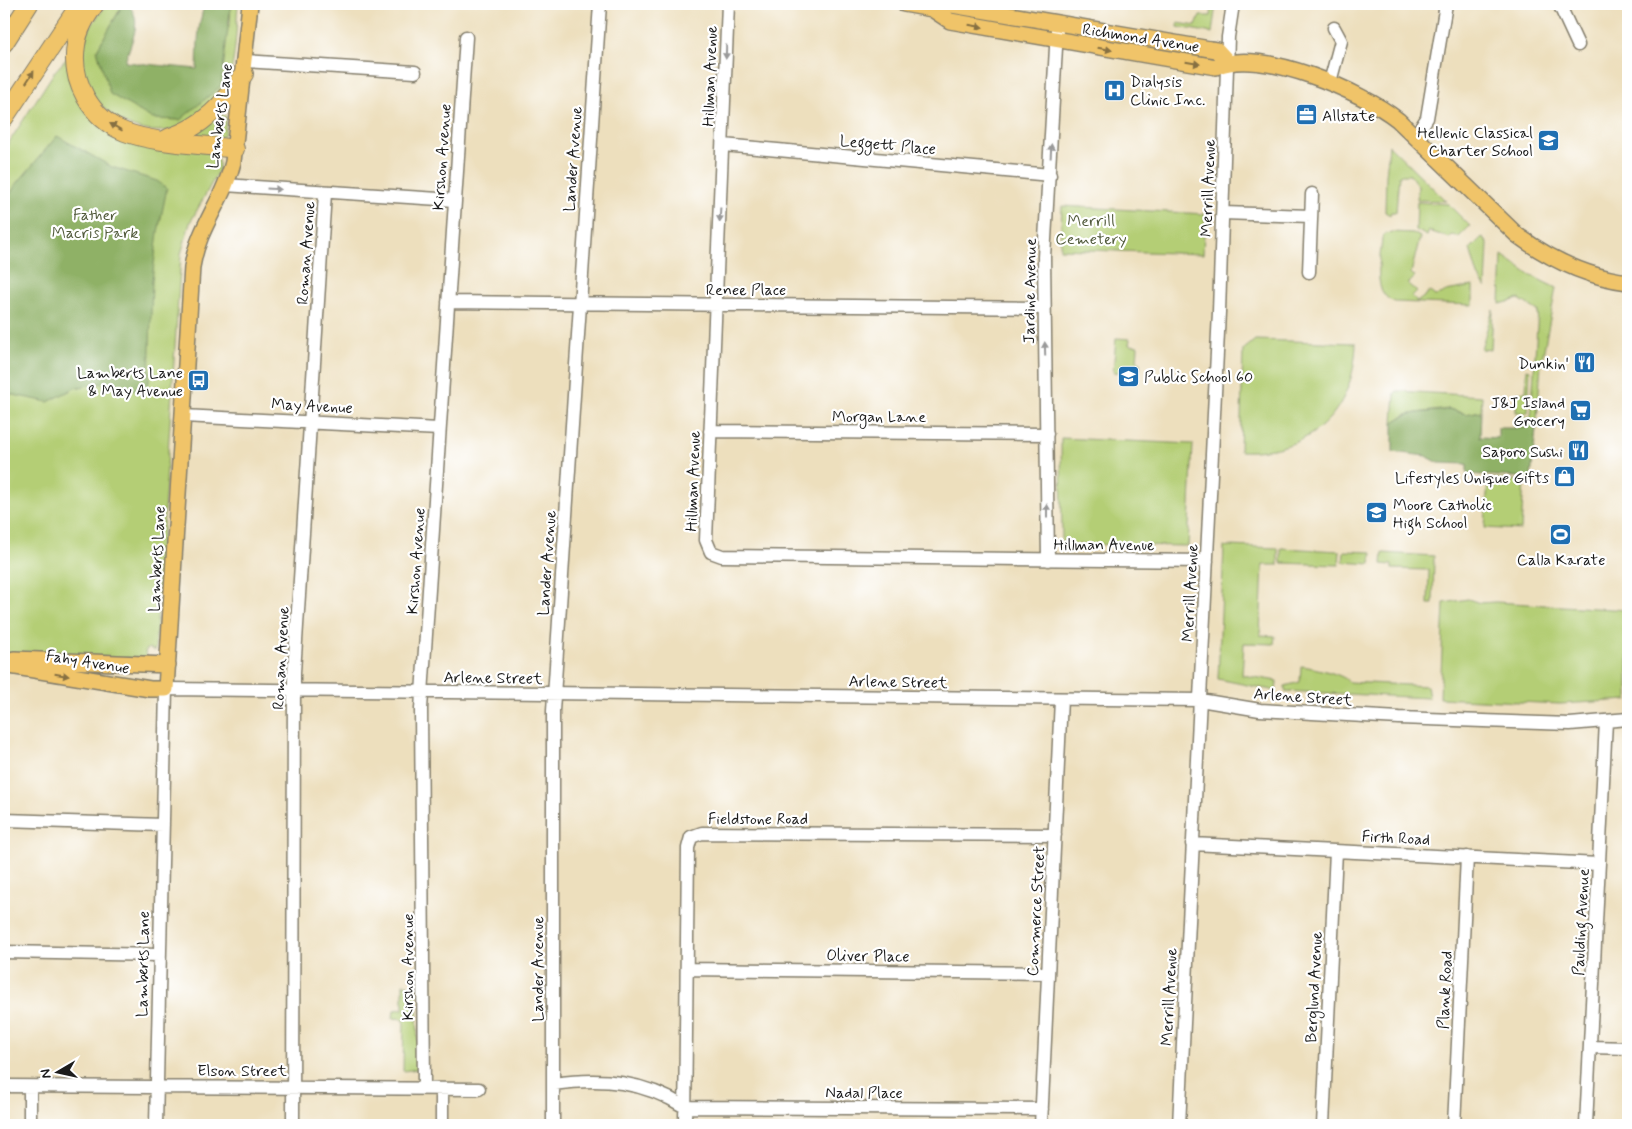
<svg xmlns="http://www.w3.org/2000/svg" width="1632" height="1129" font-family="Mynerve,sans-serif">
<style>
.green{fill:#b4ce74;stroke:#687548}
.forest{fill:#8fb166;stroke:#566641}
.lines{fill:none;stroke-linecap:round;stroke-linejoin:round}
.minor-casing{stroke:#847e6c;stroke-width:15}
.major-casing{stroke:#847e6c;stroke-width:18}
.highway-casing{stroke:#847e6c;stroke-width:20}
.minor{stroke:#fff;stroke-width:12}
.major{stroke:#f0c469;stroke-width:15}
.highway{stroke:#f0c469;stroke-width:18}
.oneway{fill:#867042}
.oneway2{fill:#999}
.labels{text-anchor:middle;stroke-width:4.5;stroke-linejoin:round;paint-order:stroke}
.street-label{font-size:16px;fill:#1c1c1c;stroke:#fff}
.poi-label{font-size:16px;fill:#1c1c1c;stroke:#fff;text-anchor:end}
.park-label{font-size:16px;fill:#515a3b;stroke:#fff}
</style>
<rect width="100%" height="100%" fill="#fff"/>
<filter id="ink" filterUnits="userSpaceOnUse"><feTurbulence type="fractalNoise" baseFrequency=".02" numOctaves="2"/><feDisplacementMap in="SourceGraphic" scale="10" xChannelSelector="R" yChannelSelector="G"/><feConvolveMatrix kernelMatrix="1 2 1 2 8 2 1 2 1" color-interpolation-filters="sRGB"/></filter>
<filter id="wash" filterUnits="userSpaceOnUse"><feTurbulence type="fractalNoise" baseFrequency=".0096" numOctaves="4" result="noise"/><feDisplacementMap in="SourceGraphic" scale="20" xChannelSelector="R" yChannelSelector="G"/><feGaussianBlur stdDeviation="1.12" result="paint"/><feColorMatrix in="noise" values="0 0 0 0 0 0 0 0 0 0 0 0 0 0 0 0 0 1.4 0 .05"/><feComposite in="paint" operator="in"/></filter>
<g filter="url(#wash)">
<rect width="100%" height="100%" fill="#eddfbd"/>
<path class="green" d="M107,4H123L97,50L180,120L230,24L231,4H238C236,29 236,58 228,83C223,96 213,103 202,110C195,116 186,124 178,128C171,131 162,131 155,131C114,130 78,91 81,50C82,33 98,17 107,4Z
M1212,4H1216L1212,33L1178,27V23L1196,26L1200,16H1211Z
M68,57L99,122L215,154L219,164V170L190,223L181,254L155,651L149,648L145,651L147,659L4,654V150L55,71Z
M222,114L226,117L225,133L222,137H190Z
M1389,145L1446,201L1417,200L1418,186L1410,175H1399L1396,212H1391L1390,215L1385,212L1386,176Z
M1417,202L1448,204L1470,226L1459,237L1452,235L1450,238L1429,231L1427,236L1416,230Z
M1062,206L1205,214L1203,254L1060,249Z
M1391,232L1413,233L1420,237L1411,273L1415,277L1408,284L1417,292L1412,297L1417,302L1430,292L1435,296L1443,294L1446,291L1473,286V305L1395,302C1370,294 1381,258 1382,238L1384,235Z
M1482,237L1488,243L1486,288L1478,276L1470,249Z
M1502,255L1530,275L1556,288L1541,365L1537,420C1529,426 1525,429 1515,429L1516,416L1531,417L1538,311L1519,299L1500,304Z
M1493,309L1491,350L1481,349Z
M1116,338L1130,339L1129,345L1138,346L1137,361L1140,362V370H1136V373L1113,372Z
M1255,340L1356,343C1354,413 1310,454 1240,451L1243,350Z
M1527,369L1530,370L1528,413L1516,412L1517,392H1526Z
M1397,391L1482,396L1481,411L1466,414L1449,409L1423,412L1405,415L1393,423L1395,393Z
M1061,438L1193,444L1188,546L1062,544Z
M1488,478L1524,481L1521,530L1485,528Z
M1229,546L1278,548V565H1263L1260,635L1275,636L1274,644L1244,643L1242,675L1277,681L1276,691L1218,679L1224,547Z
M1281,548L1340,551L1339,565L1281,563Z
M1344,551L1372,552L1371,564L1343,562Z
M1383,553L1434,556L1433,604H1428L1429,570L1392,569V565L1382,564Z
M1468,599L1480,603L1495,602L1628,610V700L1560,704L1440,698L1444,603Z
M1301,666C1311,667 1344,674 1349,682L1427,686L1429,698L1285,691V686L1300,682Z
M403,984L414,985L417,989L418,1069L403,1071L404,1019L393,1018L394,1010L403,1009Z"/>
<path class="forest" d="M123,4H127C145,20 130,43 125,62L197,69C198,46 197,26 205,4H231L221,86L180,120L153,119L110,94L97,50Z
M57,136L112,167L157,181L167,188L158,232L152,280L149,382L147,387L135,390L98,383L75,388L48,402L4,393V204L15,186Z
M1449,409L1466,414L1481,411L1480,437L1498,438V428H1526L1537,420L1531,478L1467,474V464L1439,463L1426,456L1393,452V423C1409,409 1430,414 1449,409Z"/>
</g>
<g filter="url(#ink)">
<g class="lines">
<defs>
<path id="minor" d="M728,4L706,540L711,552L722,556L1207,561
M1559,4L1578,45
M245,61L415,72
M1330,82L1341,41L1334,28
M1416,135L1427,118L1446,4
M723,145L1050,175
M225,185L454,200
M1223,213L1311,216
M1309,272L1312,194
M448,302L1044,308
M183,416L439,429
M710,431L1047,434
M1048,560L1044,257L1057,30
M4,820L163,825
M1192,844L1599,864
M4,952L159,955
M687,969L1048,973
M1590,1047L1628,1048
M553,1084C603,1077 643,1081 685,1107L1042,1109
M4,1086L479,1089
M424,1088L421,709L466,37
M442,1089V1125
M30,1125V1087
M156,1125L166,689L1200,700L1260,710L1399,718L1570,724L1628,719
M293,1125L294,672L325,193
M553,1125V711L600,4
M685,1125L688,848L691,837L702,833L1055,835
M1041,1125L1061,699
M1179,1125L1219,312L1228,37L1233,4
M1323,1125L1336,851
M1454,1125L1467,857
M1586,1125L1606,721"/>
<path id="major" d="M904,4L932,9L952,5L1210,49L1217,50L1228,62
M932,9L950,21L1216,67C1259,46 1363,92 1398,120L1517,235C1551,260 1587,277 1628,282
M14,659L168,665
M4,665L150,689H166L192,267C198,227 224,200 233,162L250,4"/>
<path id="highway" d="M95,4C86,17 78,29 76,45C70,81 91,119 125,132C157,144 201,144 235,149
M4,43L29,4
M4,118L80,4
M168,138C203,127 223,105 244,74"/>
</defs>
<use href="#minor" class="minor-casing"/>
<use href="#major" class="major-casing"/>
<use href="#highway" class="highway-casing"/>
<use href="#minor" class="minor"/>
<use href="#major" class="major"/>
<use href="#highway" class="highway"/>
</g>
<defs><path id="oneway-solid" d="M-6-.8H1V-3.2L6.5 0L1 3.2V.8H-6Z" transform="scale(1.25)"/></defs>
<g class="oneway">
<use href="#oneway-solid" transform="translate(976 26) rotate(10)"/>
<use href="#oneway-solid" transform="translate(1105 49) rotate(10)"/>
<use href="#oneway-solid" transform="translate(1193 63) rotate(9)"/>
<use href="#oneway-solid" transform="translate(30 77) rotate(-57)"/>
<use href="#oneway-solid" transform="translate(116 127) rotate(-150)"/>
<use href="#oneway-solid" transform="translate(62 675) rotate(9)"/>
</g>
<g class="oneway2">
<use href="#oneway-solid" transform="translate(726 52) rotate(92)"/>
<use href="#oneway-solid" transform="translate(1051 151) rotate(-87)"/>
<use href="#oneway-solid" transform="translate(274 189) rotate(4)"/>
<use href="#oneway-solid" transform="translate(720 215) rotate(93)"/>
<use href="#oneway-solid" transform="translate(1045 349) rotate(-92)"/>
<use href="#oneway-solid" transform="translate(1047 511) rotate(-90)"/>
</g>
</g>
<defs>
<symbol id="hospital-square" viewBox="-11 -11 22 22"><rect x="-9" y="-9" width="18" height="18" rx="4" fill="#1f6fb2" stroke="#fff"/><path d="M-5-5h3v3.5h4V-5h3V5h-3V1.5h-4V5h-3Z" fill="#fff"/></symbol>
<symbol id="office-square" viewBox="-11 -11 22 22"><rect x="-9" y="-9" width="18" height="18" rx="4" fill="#1f6fb2" stroke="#fff"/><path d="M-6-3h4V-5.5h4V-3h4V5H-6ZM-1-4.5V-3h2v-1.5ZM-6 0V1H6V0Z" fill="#fff"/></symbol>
<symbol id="school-square" viewBox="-11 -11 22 22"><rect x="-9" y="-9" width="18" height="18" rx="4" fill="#1f6fb2" stroke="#fff"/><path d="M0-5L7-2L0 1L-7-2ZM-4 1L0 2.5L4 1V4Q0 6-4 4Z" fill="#fff"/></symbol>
<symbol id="restaurant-square" viewBox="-11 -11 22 22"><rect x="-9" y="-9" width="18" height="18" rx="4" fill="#1f6fb2" stroke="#fff"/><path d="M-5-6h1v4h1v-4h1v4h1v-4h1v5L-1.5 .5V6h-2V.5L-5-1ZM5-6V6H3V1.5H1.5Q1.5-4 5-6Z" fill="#fff"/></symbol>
<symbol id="bus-square" viewBox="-11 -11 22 22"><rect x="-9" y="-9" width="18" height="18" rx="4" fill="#1f6fb2" stroke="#fff"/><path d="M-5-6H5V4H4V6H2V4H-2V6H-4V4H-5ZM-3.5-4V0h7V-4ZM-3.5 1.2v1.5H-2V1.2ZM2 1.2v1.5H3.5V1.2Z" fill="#fff"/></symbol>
<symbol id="supermarket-square" viewBox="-11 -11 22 22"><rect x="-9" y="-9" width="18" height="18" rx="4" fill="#1f6fb2" stroke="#fff"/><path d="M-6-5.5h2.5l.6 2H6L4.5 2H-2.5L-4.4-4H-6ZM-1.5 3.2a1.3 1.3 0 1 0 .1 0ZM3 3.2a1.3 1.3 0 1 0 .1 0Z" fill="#fff"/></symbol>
<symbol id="shop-square" viewBox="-11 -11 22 22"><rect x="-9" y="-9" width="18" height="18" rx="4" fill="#1f6fb2" stroke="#fff"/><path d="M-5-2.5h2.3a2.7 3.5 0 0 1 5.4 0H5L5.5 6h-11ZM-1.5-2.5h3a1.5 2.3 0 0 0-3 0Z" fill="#fff"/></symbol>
<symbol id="stadium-square" viewBox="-11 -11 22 22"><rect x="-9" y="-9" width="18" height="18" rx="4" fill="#1f6fb2" stroke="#fff"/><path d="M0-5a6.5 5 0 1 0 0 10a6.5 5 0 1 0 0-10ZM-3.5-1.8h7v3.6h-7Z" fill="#fff"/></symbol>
</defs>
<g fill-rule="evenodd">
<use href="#hospital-square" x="1102" y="78" width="25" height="25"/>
<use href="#office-square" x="1294" y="102" width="25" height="25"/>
<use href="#school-square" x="1536" y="128" width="25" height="25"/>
<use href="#restaurant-square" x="1572" y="350" width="25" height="25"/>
<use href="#school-square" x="1116" y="364" width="25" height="25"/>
<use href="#bus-square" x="186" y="368" width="25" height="25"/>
<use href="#supermarket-square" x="1568" y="398" width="25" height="25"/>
<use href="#restaurant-square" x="1566" y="438" width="25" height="25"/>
<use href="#shop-square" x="1552" y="464" width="25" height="25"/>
<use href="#school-square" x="1364" y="500" width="25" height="25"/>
<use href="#stadium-square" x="1548" y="522" width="25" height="25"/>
</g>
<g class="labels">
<g class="street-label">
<text transform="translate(1141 37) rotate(9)" y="6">Richmond Avenue</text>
<text transform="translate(709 76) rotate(-88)" y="6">Hillman Avenue</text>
<text transform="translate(219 116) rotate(-82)" y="6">Lamberts Lane</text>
<text transform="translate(888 144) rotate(5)" y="6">Leggett Place</text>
<text transform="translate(441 157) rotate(-86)" y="6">Kirshon Avenue</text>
<text transform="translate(572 159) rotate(-86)" y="6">Lander Avenue</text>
<text transform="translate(1207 188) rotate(-88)" y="6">Merrill Avenue</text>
<text transform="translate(305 253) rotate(-86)" y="6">Roman Avenue</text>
<text x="746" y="295">Renee Place</text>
<text transform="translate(1029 291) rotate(-89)" y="6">Jardine Avenue</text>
<text transform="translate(312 405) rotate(3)" y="6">May Avenue</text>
<text x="879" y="422">Morgan Lane</text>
<text transform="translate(692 481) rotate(-88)" y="6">Hillman Avenue</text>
<text x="1104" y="550">Hillman Avenue</text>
<text transform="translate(156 559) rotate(-87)" y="6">Lamberts Lane</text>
<text transform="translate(415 561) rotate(-86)" y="6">Kirshon Avenue</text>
<text transform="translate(546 563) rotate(-86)" y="6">Lander Avenue</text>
<text transform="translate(1189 593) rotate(-87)" y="6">Merrill Avenue</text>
<text transform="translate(280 658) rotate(-87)" y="6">Roman Avenue</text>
<text transform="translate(88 661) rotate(9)" y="6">Fahy Avenue</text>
<text transform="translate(493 677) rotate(1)" y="6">Arlene Street</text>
<text transform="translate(898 681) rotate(1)" y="6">Arlene Street</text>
<text transform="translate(1303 696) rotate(4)" y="6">Arlene Street</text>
<text x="758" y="824">Fieldstone Road</text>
<text transform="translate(1396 837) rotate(3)" y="6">Firth Road</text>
<text transform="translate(1035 911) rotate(-87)" y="6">Commerce Street</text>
<text transform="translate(1580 922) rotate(-87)" y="6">Paulding Avenue</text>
<text transform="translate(868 955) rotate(1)" y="6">Oliver Place</text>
<text transform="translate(142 964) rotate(-89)" y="6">Lamberts Lane</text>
<text transform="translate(407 967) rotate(-90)" y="6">Kirshon Avenue</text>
<text transform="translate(537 969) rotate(-90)" y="6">Lander Avenue</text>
<text transform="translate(1313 987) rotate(-87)" y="6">Berglund Avenue</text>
<text transform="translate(1444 990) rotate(-87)" y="6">Plank Road</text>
<text transform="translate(1168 997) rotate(-87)" y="6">Merrill Avenue</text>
<text x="242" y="1076">Elson Street</text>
<text x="864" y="1098">Nadal Place</text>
</g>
<g class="poi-label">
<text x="1130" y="87" text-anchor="start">Dialysis<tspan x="1130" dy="18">Clinic Inc.</tspan></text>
<text x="1322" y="121" text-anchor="start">Allstate</text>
<text x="1533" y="138">Hellenic Classical<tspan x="1533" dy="18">Charter School</tspan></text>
<text x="1569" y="369">Dunkin'</text>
<text x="183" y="378">Lamberts Lane<tspan x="183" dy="18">&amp; May Avenue</tspan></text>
<text x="1144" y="382" text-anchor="start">Public School 60</text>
<text x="1565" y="408">J&amp;J Island<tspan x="1565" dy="18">Grocery</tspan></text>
<text x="1563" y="457">Saporo Sushi</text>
<text x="1549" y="483">Lifestyles Unique Gifts</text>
<text x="1393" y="510" text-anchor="start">Moore Catholic<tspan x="1393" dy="18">High School</tspan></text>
<text x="1561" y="565" text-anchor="middle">Calla Karate</text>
</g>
<g class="park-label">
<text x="95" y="220">Father<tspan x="95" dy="18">Macris Park</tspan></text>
<text x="1091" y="226">Merrill<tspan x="1091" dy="18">Cemetery</tspan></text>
</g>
</g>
<rect width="1632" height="1129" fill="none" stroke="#fff" stroke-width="20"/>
<g transform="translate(58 1072) rotate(261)" stroke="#ffffff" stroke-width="4" paint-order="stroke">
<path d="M0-4L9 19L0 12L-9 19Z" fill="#1c1c1c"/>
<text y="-8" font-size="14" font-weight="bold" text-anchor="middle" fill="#1c1c1c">N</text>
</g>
</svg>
